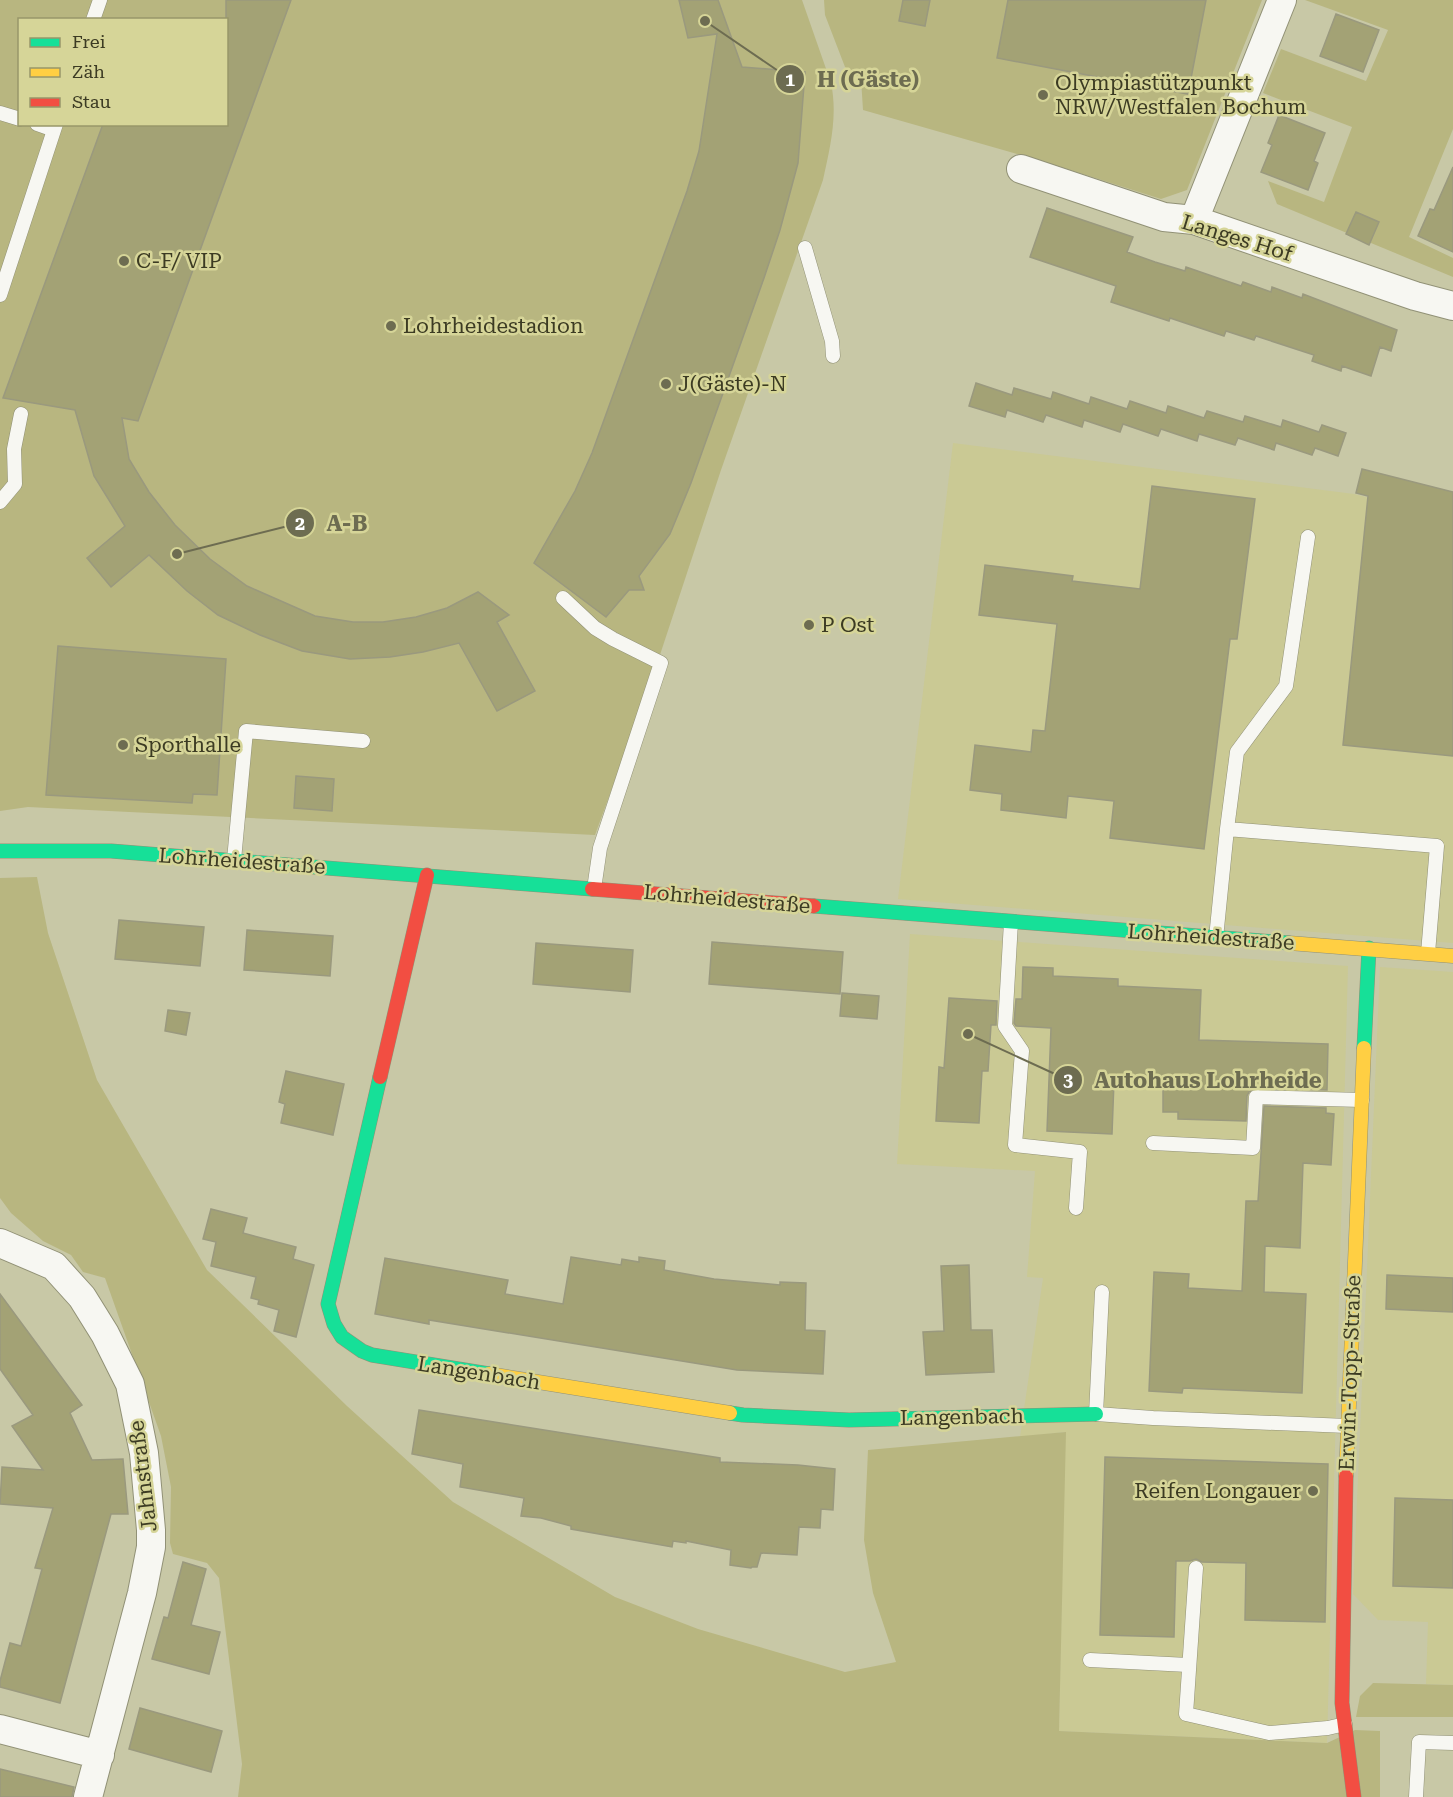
<svg xmlns="http://www.w3.org/2000/svg" width="1453" height="1797" font-family="'Roboto Serif',serif">
<style>
.built{fill:#cac994}
.green{fill:#b8b680;fill-rule:evenodd}
.building{fill:#a3a275;stroke:#9a997e;stroke-width:1.5}
.lines{fill:none;stroke-linecap:round;stroke-linejoin:round}
.lane-casing{stroke:#919176;stroke-width:15}
.street-casing{stroke:#919176;stroke-width:30}
.fast-casing{stroke:#919176;stroke-width:15}
.slow-casing{stroke:#919176;stroke-width:15}
.jam-casing{stroke:#919176;stroke-width:15}
.lane{stroke:#f7f7f2;stroke-width:14}
.street{stroke:#f7f7f2;stroke-width:28}
.fast{stroke:#16e098;stroke-width:14}
.slow{stroke:#ffcf43;stroke-width:14}
.jam{stroke:#f24e42;stroke-width:14}
.poi-dot{fill:#6d6c51;stroke:#d6d598;stroke-width:2}
.labels{text-anchor:middle;stroke-width:5;stroke-linejoin:round;paint-order:stroke}
.poi-label{font-size:21px;fill:#3c3b23;stroke:#d6d598;text-anchor:start}
.street-label{font-size:21px;fill:#3c3b23;stroke:#d6d598}
.leader{fill:none;stroke:#6d6c51;stroke-width:2}
.callout-dot{fill:#6d6c51;stroke:#d6d598;stroke-width:2}
.mark-label{font-size:18px;text-anchor:middle;font-weight:bold;fill:#fff}
.callout-label{font-size:22px;text-anchor:middle;font-weight:bold;fill:#6d6c51;stroke:#d6d598;stroke-width:5;stroke-linejoin:round;paint-order:stroke}
</style>
<rect width="100%" height="100%" fill="#c8c8a6"/>
<path class="built" d="M953,443L1354,494L1453,519V943L898,899Z
M910,934L1348,966L1327,1743L1059,1731L1065,1432L1020,1437L1043,1278L1027,1277L1035,1171L897,1164Z
M1380,967L1453,972V1685L1426,1684L1428,1622L1378,1620L1353,1594Z"/>
<path class="green" d="M0,0H802L831,83C838,116 830,148 823,180L721,470L655,670L595,835L28,807L0,811ZM20,20H226V124H20Z
M824,0H1262L1187,190L1161,199L1042,161L863,110L861,79L845,67L825,15Z
M1305,0H1453V129L1409,237L1453,258V277L1277,204L1268,181L1324,202L1352,127L1263,93L1281,49L1366,81L1388,30Z
M37,877L48,933L97,1080L207,1270L347,1406L453,1502L615,1597L698,1629L845,1672L896,1662L873,1593L864,1540L868,1450L1066,1432L1059,1731L1327,1743L1355,1730L1380,1731V1797H238L242,1764L219,1578L207,1563L173,1554L170,1543L171,1487L161,1436L105,1278L83,1272L71,1255L43,1241L11,1213L0,1198V878Z
M1373,1683L1453,1685V1717H1356L1360,1696Z"/>
<path class="building" d="M226,0H291L138,421L122,418L129,459L149,492L175,525L210,559L247,586L315,616L353,622H383L416,617L447,608L478,592L509,615L497,622L535,691L497,711L459,643L423,652L390,657L350,659L302,651L260,635L218,615L187,591L149,555L111,587L87,558L125,526L94,476L75,410L3,398L103,124H226Z
M679,0H718L742,67L805,72L798,163L780,230L764,278L691,483L670,534L639,576L644,590H629L606,617L534,563L575,491L592,453L687,191L699,151L717,34L688,38Z
M903,0H930L925,26L899,21Z
M1008,0H1206L1188,94L997,58Z
M1336,14L1379,30L1363,72L1320,56Z
M1279,115L1325,133L1314,161L1318,163L1308,190L1261,172L1272,145L1268,143Z
M1453,167V252L1418,236L1430,209L1434,210Z
M1047,208L1133,237L1127,252L1155,262L1185,271L1186,267L1241,286L1243,282L1271,292L1272,287L1302,298L1303,294L1397,330L1391,351L1380,347L1371,376L1342,366L1341,371L1312,361L1314,355L1256,336L1254,340L1226,331L1224,336L1170,318L1169,321L1111,302L1116,286L1030,257Z
M1356,212L1379,222L1369,245L1346,234Z
M976,383L1012,395L1014,388L1051,399L1053,392L1089,404L1091,397L1127,409L1130,401L1166,413L1168,406L1204,418L1207,411L1243,422L1245,416L1281,427L1283,420L1319,432L1322,425L1346,433L1338,456L1315,448L1312,455L1276,443L1274,450L1238,438L1235,445L1199,434L1197,441L1161,429L1158,436L1123,424L1120,432L1084,420L1082,427L1046,415L1043,422L1007,410L1005,417L969,406Z
M1362,469L1453,492V756L1343,745L1368,496L1356,493Z
M1152,486L1255,499L1237,639H1230L1204,849L1110,838L1114,801L1068,796L1066,818L1001,810L1002,794L970,790L975,745L1031,752L1033,730L1045,731L1057,624L979,615L985,565L1073,576L1072,581L1140,589Z
M58,646L226,659L217,795L193,794L192,803L46,795Z
M296,776L334,779L332,811L294,808Z
M119,920L204,927L200,966L115,959Z
M247,930L333,936L330,976L244,970Z
M712,942L843,952L840,994L709,984Z
M536,943L633,950L630,992L533,984Z
M1023,967L1053,968V976L1118,979V986L1201,990L1199,1040L1328,1044L1327,1090L1256,1088L1249,1092L1247,1096L1246,1121L1178,1119V1112H1163V1083L1114,1081L1112,1134L1047,1131L1051,1028L1016,1026L1014,1023L1016,999H1022Z
M842,993L879,996L877,1019L840,1016Z
M949,998L997,1001L996,1025H991L988,1071H982L979,1123L936,1121L939,1067L944,1068Z
M168,1010L190,1013L186,1035L165,1031Z
M286,1071L344,1084L333,1135L281,1123L285,1104L279,1102Z
M1264,1106L1326,1108V1113L1334,1114L1331,1165L1303,1163L1300,1248L1265,1246L1264,1292L1306,1294L1302,1393L1183,1388L1182,1393L1149,1391L1154,1272L1189,1274L1188,1288L1242,1291L1246,1201H1258Z
M211,1209L247,1218L243,1233L296,1247L293,1259L314,1265L296,1337L274,1331L279,1310L258,1304L259,1300L251,1298L256,1277L211,1266L216,1242L203,1239Z
M571,1257L621,1265L622,1259L639,1262V1257L665,1261L664,1270L714,1279L780,1285V1282L806,1283L805,1330L825,1331L823,1374L737,1370L429,1320V1324L375,1314L385,1258L508,1280L505,1294L563,1304Z
M969,1265L971,1330H992L994,1372L926,1375L923,1332L944,1331L941,1266Z
M1387,1275L1453,1278V1312L1386,1309Z
M0,1294L82,1405L70,1413L92,1460L123,1459L128,1514H111L60,1703L0,1687V1681L10,1643L21,1646L42,1569L35,1568L53,1508L0,1504L2,1467L43,1470L12,1426L33,1415L0,1369Z
M419,1410L708,1456L720,1458V1462L798,1465L835,1469L833,1510L821,1509L820,1528L799,1527L797,1555L761,1553L757,1567H752L751,1568L730,1565L731,1550L686,1541V1543L673,1541L672,1547L571,1529V1526L541,1518L521,1516L524,1498L460,1487L463,1464L412,1454Z
M1105,1457L1328,1464L1325,1622L1245,1620L1246,1563L1202,1562L1196,1559L1190,1561H1176L1174,1637L1100,1635Z
M1395,1498L1453,1500V1588L1393,1586Z
M183,1562L206,1569L191,1625L220,1632L209,1674L152,1659L164,1617L168,1618Z
M140,1708L222,1731L211,1772L129,1749Z
M0,1769L74,1787L72,1797H0Z"/>
<g class="lines">
<defs>
<path id="lane" d="M93,20L100,0
M0,113L20,119
M37,124L54,130
M805,248L832,341L833,356
M0,295L56,124
M0,502L15,484L14,449L21,414
M563,598L595,628L613,639L661,663L600,848L594,889
M1227,829L1237,752L1286,686L1308,537
M234,860L246,731L363,741
M1011,922L1005,1026L1022,1051L1015,1145L1080,1152L1076,1208
M1216,938L1227,829L1437,846L1428,953
M1153,1143L1253,1148L1256,1097L1362,1100
M1102,1292L1096,1414L1153,1418L1347,1426
M1196,1568L1186,1714L1269,1733L1328,1728L1345,1724
M1090,1660L1188,1665
M1416,1797L1419,1742L1453,1743"/>
<path id="street" d="M1021,169L1164,217L1194,220L1415,296L1453,306
M1194,220L1282,0
M0,1243L54,1266L82,1297L105,1334L130,1384L144,1453L151,1530V1547L142,1593L88,1797
M0,1729L100,1755"/>
<path id="fast" d="M0,851H111L592,889
M814,906L1289,943
M1364,1048L1369,948
M380,1077L328,1304L334,1324L342,1337L362,1351L372,1355L489,1374
M730,1413L743,1415L849,1420L1096,1414"/>
<path id="slow" d="M1289,943L1453,956
M489,1374L730,1413
M1346,1476L1364,1048"/>
<path id="jam" d="M592,889L814,906
M380,1077L427,875
M1346,1476L1342,1703L1354,1797"/>
</defs>
<use href="#lane" class="lane-casing"/>
<use href="#street" class="street-casing"/>
<use href="#fast" class="fast-casing"/>
<use href="#slow" class="slow-casing"/>
<use href="#jam" class="jam-casing"/>
<use href="#lane" class="lane"/>
<use href="#street" class="street"/>
<use href="#fast" class="fast"/>
<use href="#slow" class="slow"/>
<use href="#jam" class="jam"/>
</g>
<g class="poi-dot">
<circle cx="1043" cy="95" r="6"/>
<circle cx="124" cy="261" r="6"/>
<circle cx="391" cy="326" r="6"/>
<circle cx="666" cy="384" r="6"/>
<circle cx="809" cy="625" r="6"/>
<circle cx="123" cy="745" r="6"/>
<circle cx="1313" cy="1491" r="6"/>
</g>
<g class="labels">
<g class="poi-label">
<text x="1055" y="90">Olympiastützpunkt<tspan x="1055" dy="24">NRW/Westfalen Bochum</tspan></text>
<text x="136" y="268">C-F/ VIP</text>
<text x="403" y="333">Lohrheidestadion</text>
<text x="678" y="391">J(Gäste)-N</text>
<text x="821" y="632">P Ost</text>
<text x="135" y="752">Sporthalle</text>
<text x="1301" y="1498" text-anchor="end">Reifen Longauer</text>
</g>
<g class="street-label">
<text transform="translate(1237 238) rotate(17)" y="7">Langes Hof</text>
<text transform="translate(242 861) rotate(4)" y="7">Lohrheidestraße</text>
<text transform="translate(727 899) rotate(5)" y="7">Lohrheidestraße</text>
<text transform="translate(1211 937) rotate(4)" y="7">Lohrheidestraße</text>
<text transform="translate(479 1373) rotate(9)" y="7">Langenbach</text>
<text transform="translate(1350 1373) rotate(-88)" y="7">Erwin-Topp-Straße</text>
<text transform="translate(962 1417) rotate(-1)" y="7">Langenbach</text>
<text transform="translate(143 1476) rotate(-97)" y="7">Jahnstraße</text>
</g>
</g>
<path class="leader" d="M705 21L790 79M177 554L300 523M968 1034L1068 1080"/>
<g class="callout-dot">
<circle cx="705" cy="21" r="6"/>
<circle cx="177" cy="554" r="6"/>
<circle cx="968" cy="1034" r="6"/>
<circle cx="790" cy="79" r="15"/>
<circle cx="300" cy="523" r="15"/>
<circle cx="1068" cy="1080" r="15"/>
</g>
<g class="mark-label">
<text x="790" y="86">1</text>
<text x="300" y="530">2</text>
<text x="1068" y="1086">3</text>
</g>
<g class="callout-label">
<text x="868" y="87">H (Gäste)</text>
<text x="347" y="531">A-B</text>
<text x="1208" y="1088">Autohaus Lohrheide</text>
</g>
<rect x="18" y="18" width="210" height="108" fill="#d6d598" stroke="#989769" stroke-width="1.5"/>
<rect x="30" y="38" width="30" height="9" fill="#16e098" stroke="#989769" stroke-width="1.5"/>
<text x="72" y="48" font-size="18" fill="#3c3b23">Frei</text>
<rect x="30" y="68" width="30" height="9" fill="#ffcf43" stroke="#989769" stroke-width="1.5"/>
<text x="72" y="78" font-size="18" fill="#3c3b23">Zäh</text>
<rect x="30" y="98" width="30" height="9" fill="#f24e42" stroke="#989769" stroke-width="1.5"/>
<text x="72" y="108" font-size="18" fill="#3c3b23">Stau</text>
</svg>
